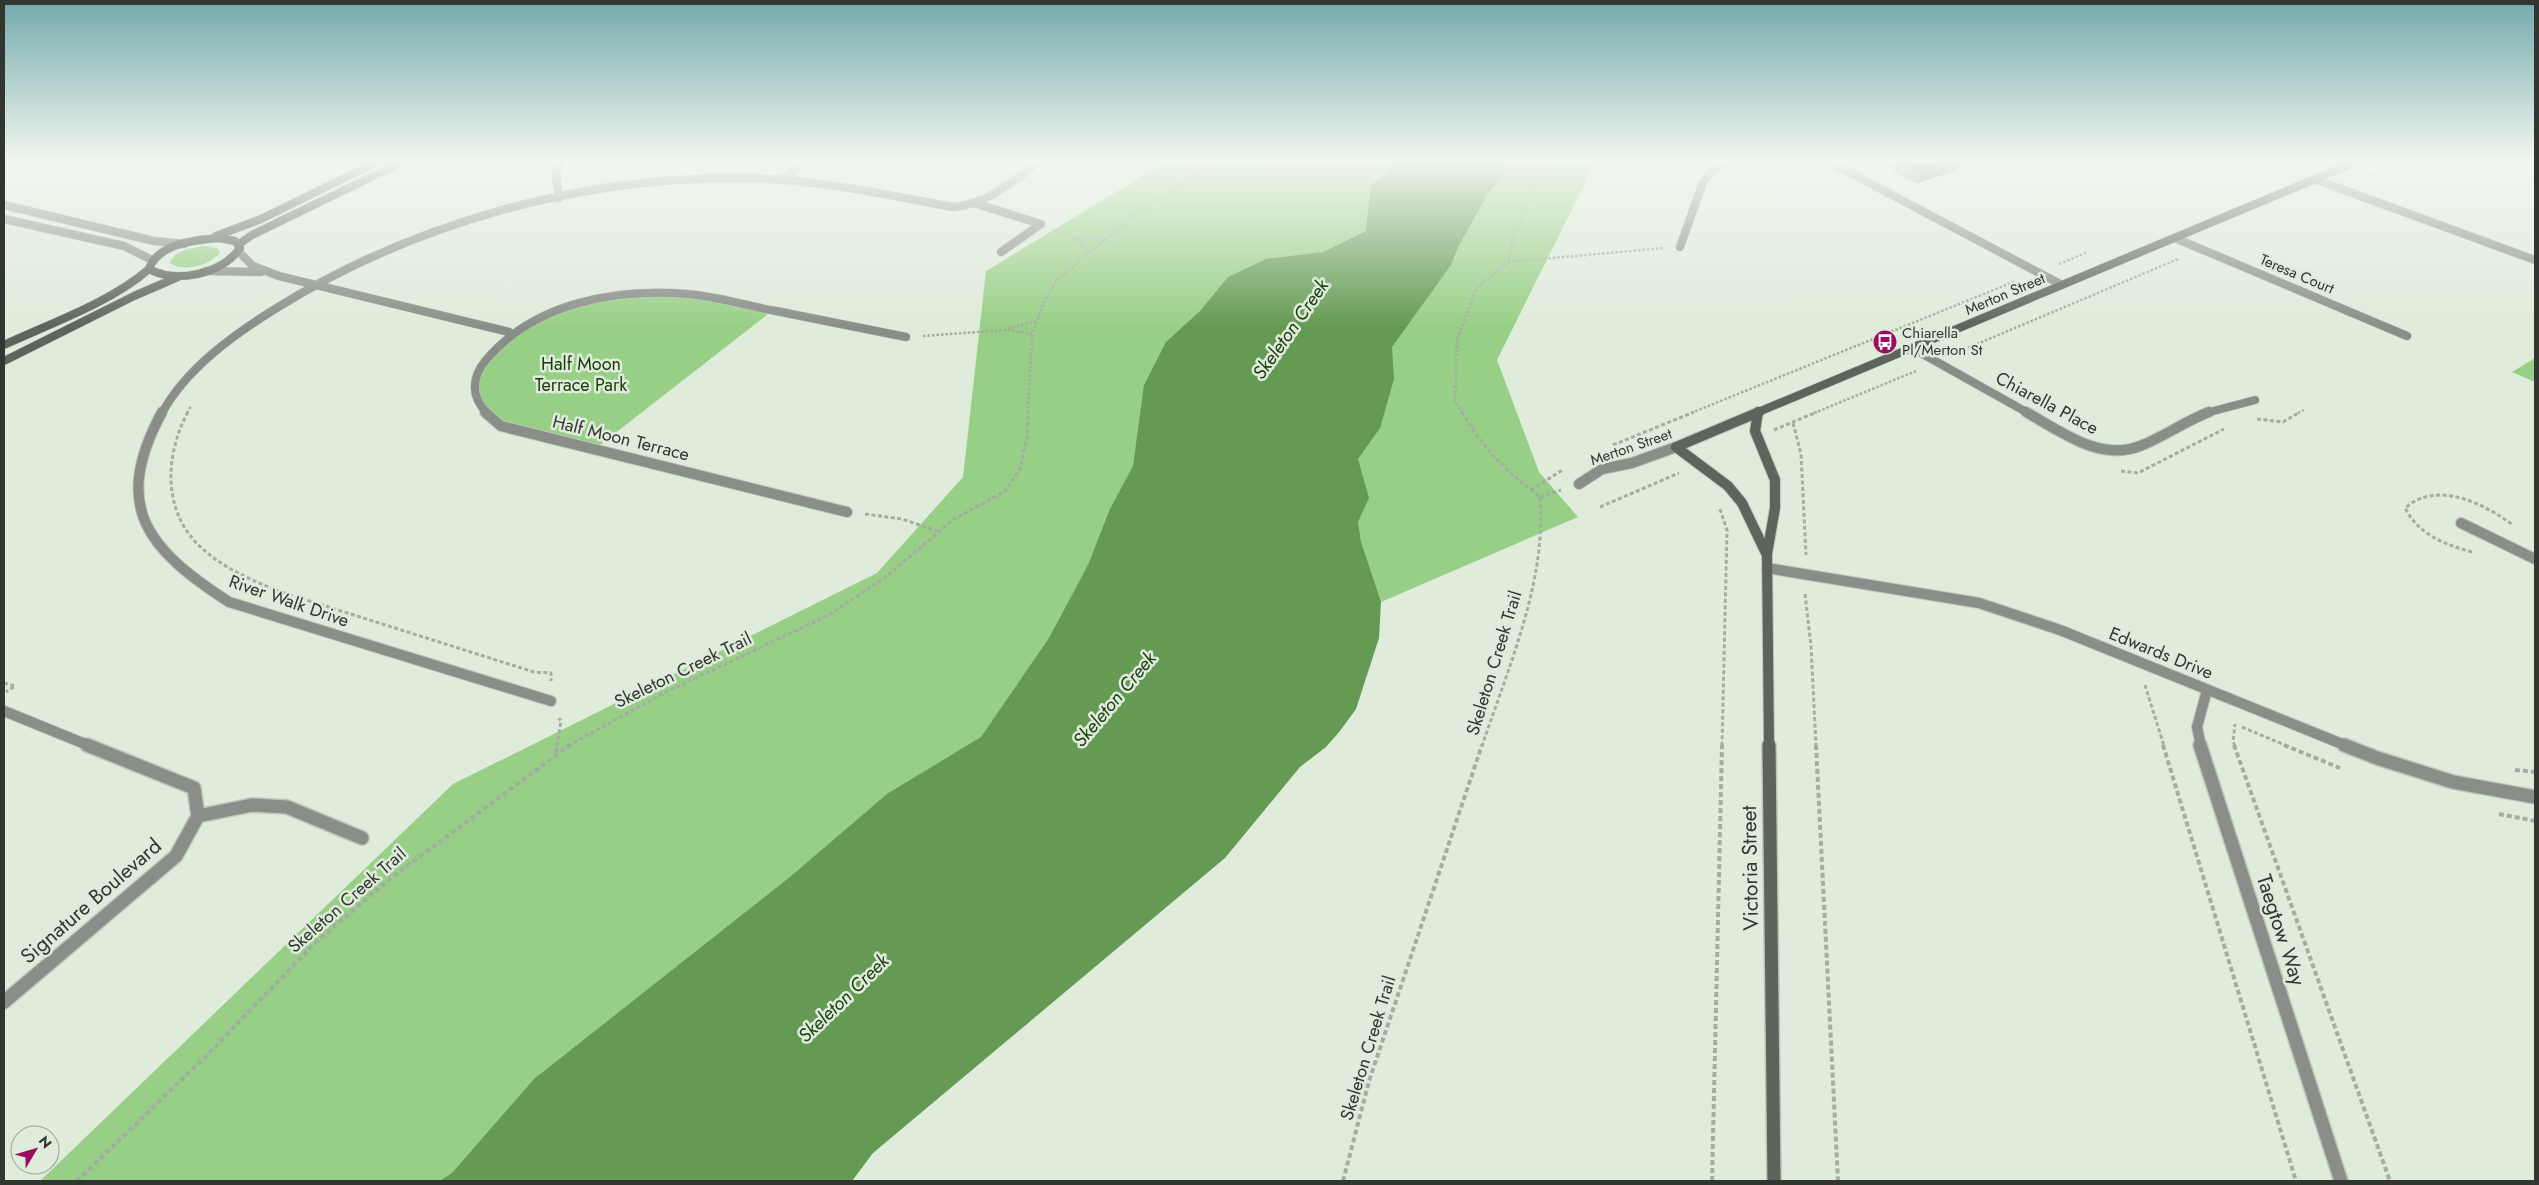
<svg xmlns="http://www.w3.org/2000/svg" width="2539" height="1185" font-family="Jost,sans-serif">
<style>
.green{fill:#98cf87}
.water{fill:#649a53}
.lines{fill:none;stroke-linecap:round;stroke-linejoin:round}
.lane-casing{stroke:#bcc7b9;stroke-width:16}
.street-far2-casing{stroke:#bcc7b9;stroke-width:9}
.street-far1-casing{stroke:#bcc7b9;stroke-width:12}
.street-casing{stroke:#bcc7b9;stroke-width:16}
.secondary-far2-casing{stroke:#bcc7b9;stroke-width:9}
.secondary-far1-casing{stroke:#bcc7b9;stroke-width:12}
.secondary-casing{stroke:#bcc7b9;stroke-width:16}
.path-far2{stroke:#a3ada0;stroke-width:2.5;stroke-dasharray:2.5 2;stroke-linecap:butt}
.path-far1{stroke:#a3ada0;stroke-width:3;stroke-dasharray:4 2.5;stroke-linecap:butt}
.path{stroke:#a3ada0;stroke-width:4;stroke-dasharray:5 3;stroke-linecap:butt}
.lane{stroke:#898e88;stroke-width:13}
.street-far2{stroke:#898e88;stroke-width:8}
.street-far1{stroke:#898e88;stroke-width:10}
.street{stroke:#898e88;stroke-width:13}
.secondary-far2{stroke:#5d645b;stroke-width:8}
.secondary-far1{stroke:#5d645b;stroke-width:10}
.secondary{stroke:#5d645b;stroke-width:13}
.wall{fill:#92908a}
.shaded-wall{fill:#726b6a}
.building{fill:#44343a;stroke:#726b6a}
.labels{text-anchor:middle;stroke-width:5;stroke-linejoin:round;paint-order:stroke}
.far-street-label{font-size:15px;fill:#313630;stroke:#dfebdb}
.far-poi-label{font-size:15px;fill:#313630;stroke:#dfebdb;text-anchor:start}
.park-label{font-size:18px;fill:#153a06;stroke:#dfebdb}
.street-label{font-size:18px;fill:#313630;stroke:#dfebdb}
.water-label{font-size:19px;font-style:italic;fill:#1d4110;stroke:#dfebdb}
.near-street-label{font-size:21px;fill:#313630;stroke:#dfebdb}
</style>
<rect width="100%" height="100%" fill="#dfebdb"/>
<path class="green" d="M1167,161H1596L1497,360L1539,472L1578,517L1381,602L1183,642L679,1181H40L453,784L877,573L963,477L986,271Z
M204,246L217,248L220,253C211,265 182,273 170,263C174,250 193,248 204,246Z
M658,292L772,311L596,448L501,426L476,402L475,375L490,352L509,332L568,306Z
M2535,358V382L2512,372Z"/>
<path class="water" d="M1401,161H1509L1502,178L1489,192L1459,245L1451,265L1392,347L1394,379L1380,428L1358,459L1369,498L1358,522L1361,542L1381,602L1379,638L1356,709L1340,731L1326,747L1300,767L1225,858L873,1153L852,1181H440L452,1173L534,1079L790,877L887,794L981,737L1049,638L1088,565L1110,509L1133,466L1144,385L1166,342L1200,311L1228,277L1266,259L1323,252L1366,231L1371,185Z"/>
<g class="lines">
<defs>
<path id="lane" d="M198,816L252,805L287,807L362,838"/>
<path id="street-far2" d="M1828,161L2062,285
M4,162L7,161
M2314,179L2535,260
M782,180L804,161
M559,198L556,176L560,161
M977,204L1041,224L1001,252
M4,205L154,241L184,244
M4,219L124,246L152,260
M2175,238L2407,336
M1680,247L1703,182L1712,171L1728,161
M239,252L253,266L279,276L509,332
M206,271L261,272
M1912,348L2028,413
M162,413C186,369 233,335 275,309C411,224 578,177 739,178C811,178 882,194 953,207C988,204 1013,181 1040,161
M487,413C471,397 471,378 486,360C534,303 615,288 687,294C716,296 747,306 776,311C819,320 863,328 906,337
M2206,413L2255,400"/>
<path id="street-far1" d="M162,412C111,507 147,549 229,602L551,701
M485,412L501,426L847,512
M2026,412C2060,431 2100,462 2140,446C2164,437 2185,421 2209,412
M1579,484L1602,469L1632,463L1676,447
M2461,523L2535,559
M1767,568L1979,603L2060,630L2347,746
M4,711L90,746
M2201,746L2197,727L2207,690"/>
<path id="street" d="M2200,745L2341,1181
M2344,745L2377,758L2453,782L2535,797
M4,1002L176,856L198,816L194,788L87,745"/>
<path id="secondary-far2" d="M216,236L261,219L379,161
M219,238L235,241L240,248C222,274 176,284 149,269C158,243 196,240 219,238Z
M239,244L252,235L404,161
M4,345C51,323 110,303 149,269
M4,361L134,296L178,277
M1756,413L2358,161"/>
<path id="secondary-far1" d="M1758,412L1755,431L1775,480V508L1767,554L1769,746
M1676,447L1759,412
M1676,447L1728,486L1742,503L1766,553"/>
<path id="secondary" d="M1769,745L1774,1181"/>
</defs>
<use href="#lane" class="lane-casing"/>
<use href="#street-far2" class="street-far2-casing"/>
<use href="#street-far1" class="street-far1-casing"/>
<use href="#street" class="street-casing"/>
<use href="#secondary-far2" class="secondary-far2-casing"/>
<use href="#secondary-far1" class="secondary-far1-casing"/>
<use href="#secondary" class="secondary-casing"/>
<path class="path-far2" d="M1797,161L1812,169
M2370,176L2403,161
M1056,230L1075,238L1106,240
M1076,238L1089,253
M1508,262L1664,248
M2059,264L2088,252
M1008,330L1032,334
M923,336L1005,330L1035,321
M1956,353L2178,259
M187,413L191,406
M1028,413L1032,334L1045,300L1057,280L1132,217L1218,161
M1462,413L1455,401L1457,340L1476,289L1508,262L1514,235L1526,210L1543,161
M1691,413L2016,281
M1814,413L1916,371
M2298,413L2304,410"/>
<path class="path-far1" d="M188,412C164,456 162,515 204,550C225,569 252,580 278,591L534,672L551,673V681
M1462,412C1483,449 1506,471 1540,497C1547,581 1508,668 1482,746
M2257,419L2283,422L2300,412
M1793,423L1801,454L1806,555
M1774,430L1817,412
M1613,445L1694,412
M2121,471L2138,473L2224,429
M1531,490L1564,469
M1540,497L1561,490
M1600,507L1679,473
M1720,509L1727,530L1722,746
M865,514L902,519L937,531
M2472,552C2444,544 2419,535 2405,508C2437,480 2483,503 2513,525
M1805,594L1811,646L1816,746
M4,683L15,686L6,692
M2145,685L2164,746
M2242,727L2287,746
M557,746L561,721L559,718
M568,746L662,694L829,615L886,577L954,519L1005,491L1020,470L1027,437L1028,412
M2235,746L2233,741L2235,724"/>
<path class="path" d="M1816,745L1838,1181
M2163,745L2296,1181
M2234,745L2390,1181
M2284,745L2340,768
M556,753L557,745
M2515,770L2535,772
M2499,814L2535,821
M77,1181L207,1055L314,944L391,878L570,745
M1343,1181L1369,1081L1482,745
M1712,1181L1722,745"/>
<use href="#lane" class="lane"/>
<use href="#street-far2" class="street-far2"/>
<use href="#street-far1" class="street-far1"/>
<use href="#street" class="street"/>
<use href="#secondary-far2" class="secondary-far2"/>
<use href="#secondary-far1" class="secondary-far1"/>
<use href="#secondary" class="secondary"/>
</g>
<path class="wall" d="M1889,161H1961L1958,170L1917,183L1895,173V171L1887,167Z"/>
<path class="shaded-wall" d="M1954,161H1961L1958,170L1917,183L1921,172Z"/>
<path class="building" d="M1900,161H1954L1921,172L1898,162Z"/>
<linearGradient id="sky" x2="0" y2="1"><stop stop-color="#73aaac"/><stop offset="0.49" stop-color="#f1f6ef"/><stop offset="1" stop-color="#f1f6ef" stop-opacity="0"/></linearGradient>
<rect width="2539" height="327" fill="url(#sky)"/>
<defs>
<symbol id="bus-disc" viewBox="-11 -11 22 22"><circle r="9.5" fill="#9a0c5e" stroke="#dfebdb"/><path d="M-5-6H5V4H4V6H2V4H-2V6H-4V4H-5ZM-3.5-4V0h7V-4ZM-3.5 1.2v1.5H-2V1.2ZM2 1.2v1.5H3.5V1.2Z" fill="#fff"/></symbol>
</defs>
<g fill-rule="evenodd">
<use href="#bus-disc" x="1871" y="328" width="28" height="28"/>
</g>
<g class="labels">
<g class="far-street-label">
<text transform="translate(2297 274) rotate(23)" y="5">Teresa Court</text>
<text transform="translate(2005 294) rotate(-23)" y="5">Merton Street</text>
<text transform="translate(1631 447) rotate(-19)" y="5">Merton Street</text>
</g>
<g class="far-poi-label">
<text x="1902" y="338">Chiarella<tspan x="1902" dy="17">Pl/Merton St</tspan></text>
</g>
<g class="park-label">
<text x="581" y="370">Half Moon<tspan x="581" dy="21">Terrace Park</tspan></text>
</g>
<g class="street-label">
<text transform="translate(2047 403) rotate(28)" y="6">Chiarella Place</text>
<text transform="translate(621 438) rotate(14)" y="6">Half Moon Terrace</text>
<text transform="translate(289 601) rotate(19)" y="6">River Walk Drive</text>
<text transform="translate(2161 653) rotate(22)" y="6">Edwards Drive</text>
<text transform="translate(1494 663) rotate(-73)" y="6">Skeleton Creek Trail</text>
<text transform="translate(683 670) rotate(-26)" y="6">Skeleton Creek Trail</text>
<text transform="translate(347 900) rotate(-41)" y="6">Skeleton Creek Trail</text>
<text transform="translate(1368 1048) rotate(-73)" y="6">Skeleton Creek Trail</text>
</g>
<g class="water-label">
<text transform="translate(1290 329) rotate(-55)" y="7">Skeleton Creek</text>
<text transform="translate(1114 699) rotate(-50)" y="7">Skeleton Creek</text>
<text transform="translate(843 998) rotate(-44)" y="7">Skeleton Creek</text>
</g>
<g class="near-street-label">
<text transform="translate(1750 868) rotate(-91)" y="7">Victoria Street</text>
<text transform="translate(91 901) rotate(-41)" y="7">Signature Boulevard</text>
<text transform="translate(2281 930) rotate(72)" y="7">Taegtow Way</text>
</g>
</g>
<rect width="2539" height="1185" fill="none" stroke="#313630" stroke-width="10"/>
<g transform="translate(35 1150) rotate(52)"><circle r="24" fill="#dfebdb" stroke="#99a397"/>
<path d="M0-4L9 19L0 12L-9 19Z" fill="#9a0c5e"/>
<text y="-8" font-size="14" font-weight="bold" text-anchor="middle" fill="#313630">N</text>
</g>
</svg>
